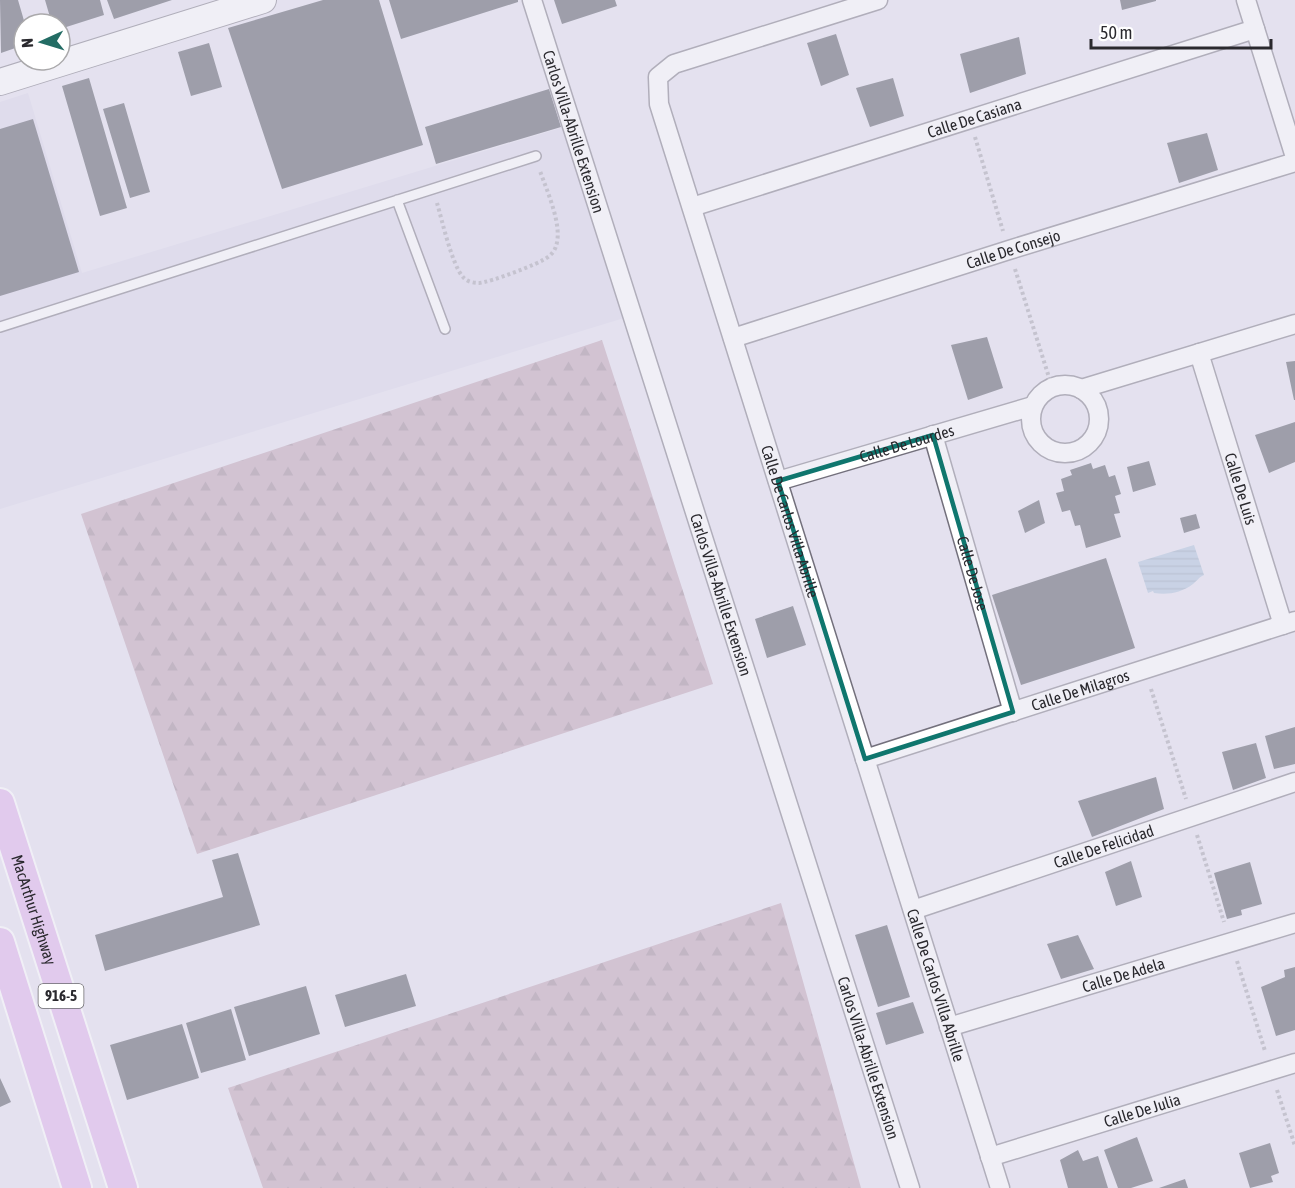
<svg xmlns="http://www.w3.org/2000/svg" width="1295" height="1188" font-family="'Asap Condensed',sans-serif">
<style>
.built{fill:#d9d4e9}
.forest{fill:url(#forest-firs)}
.water{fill:url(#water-rules)}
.building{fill:#4a4c58}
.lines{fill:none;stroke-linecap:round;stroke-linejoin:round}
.lane-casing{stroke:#73707c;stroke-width:12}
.street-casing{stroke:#73707c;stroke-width:21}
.secondary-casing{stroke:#73707c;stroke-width:28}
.primary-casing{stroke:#fff;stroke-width:32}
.path{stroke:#9f9da8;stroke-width:4;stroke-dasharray:3 3;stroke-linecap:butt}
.lane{stroke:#fff;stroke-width:9}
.street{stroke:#fff;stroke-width:18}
.secondary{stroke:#fff;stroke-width:26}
.primary{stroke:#ddadeb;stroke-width:28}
.marked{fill:none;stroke:#0f766e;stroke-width:4.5;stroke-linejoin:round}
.labels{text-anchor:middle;stroke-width:6;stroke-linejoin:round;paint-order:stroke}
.shield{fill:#fff;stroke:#6a696d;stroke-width:1.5}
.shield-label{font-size:15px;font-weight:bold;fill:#2a292e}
.street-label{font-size:16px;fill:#2a292e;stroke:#fff}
</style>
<defs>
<pattern id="forest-firs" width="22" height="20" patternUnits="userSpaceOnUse" patternTransform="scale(1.5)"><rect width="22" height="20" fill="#bc9db0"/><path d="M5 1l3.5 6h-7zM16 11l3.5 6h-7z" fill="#998090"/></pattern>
<pattern id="water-rules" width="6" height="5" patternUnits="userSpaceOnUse" patternTransform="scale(1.5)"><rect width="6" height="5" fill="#a8bfd9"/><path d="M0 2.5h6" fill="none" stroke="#91a4bb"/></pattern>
</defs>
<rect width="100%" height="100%" fill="#e4e1ef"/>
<path class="built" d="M28,93L82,273L564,127L624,318L0,509V102Z"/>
<path class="forest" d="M602,340L713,684L197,854L81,514Z
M781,903L861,1188H263L228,1088Z"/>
<path class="water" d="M1194,545L1204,575C1198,578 1198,580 1193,584C1181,593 1168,595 1154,593L1153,591L1148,593L1138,562Z"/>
<path class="building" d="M0,0H18L25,24L24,45L1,53Z
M45,0H100L104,15L60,29V24H52Z
M107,0H172L114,19Z
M323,0H379L423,145L282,189L228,28Z
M389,0H518V2L401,39Z
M554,0H615L617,6L562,24Z
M1120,0H1156V1L1122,10Z
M836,34L849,75L821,86L807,43Z
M1019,37L1026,74L970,93L960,54Z
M209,43L222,87L191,96L178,52Z
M89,78L127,208L100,216L62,86Z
M893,78L904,116L870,127L856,88Z
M549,89L561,127L436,164L425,127Z
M124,103L150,192L130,198L103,109Z
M33,119L79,272L0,296V129Z
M1207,133L1218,170L1179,183L1167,143Z
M987,337L1003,388L968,400L951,345Z
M1295,361V400H1294L1286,362Z
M1295,422V462L1269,473L1255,435Z
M1149,461L1156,485L1133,492L1127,467Z
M1091,463L1093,469L1105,465L1109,477L1115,475L1121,494L1115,496L1120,513L1114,514L1121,537L1086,548L1080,525L1075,526L1070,510L1062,512L1056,493L1064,491L1061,479L1072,475L1070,470Z
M1039,500L1045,523L1025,533L1018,511Z
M1196,514L1200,528L1184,533L1180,518Z
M1106,558L1135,648L1021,685L992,595Z
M793,606L806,645L767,658L755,619Z
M1295,727V764L1274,769L1265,736Z
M1256,743L1266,778L1233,790L1222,752Z
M1156,777L1164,809L1092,837L1078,801Z
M238,853L260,925L105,971L95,935L223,897L212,860Z
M1131,861L1142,897L1116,906L1105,872Z
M1250,862L1262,904L1241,910L1242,915L1227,919L1214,873Z
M887,925L910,997L878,1007L855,935Z
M1078,935L1094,969L1061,979L1047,944Z
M1295,967V1030L1276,1036L1261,987L1285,977L1284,970Z
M406,974L416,1006L345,1027L335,995Z
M306,986L320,1034L249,1056L234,1007Z
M913,1002L924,1033L886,1045L876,1013Z
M231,1009L246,1060L201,1073L186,1023Z
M182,1024L199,1078L127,1100L110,1045Z
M0,1078L11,1102L0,1107Z
M1137,1137L1153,1181L1131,1188H1118L1104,1150Z
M1270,1143L1279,1173L1271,1176L1273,1182L1250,1188L1239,1153Z
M1078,1150L1083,1161L1098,1156L1108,1188H1068L1060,1160Z
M1185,1179L1188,1188H1159Z"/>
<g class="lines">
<defs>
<path id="lane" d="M397,200L445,329
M0,327L536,156"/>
<g id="street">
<path id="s1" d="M532,0L910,1188"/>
<path id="s2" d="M878,0L674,64L658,77L659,104L1000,1188"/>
<path d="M1246,0L1295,157"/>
<path id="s3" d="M692,207L1255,29"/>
<path id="s4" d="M733,338L1009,250L1295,162"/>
<path id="s5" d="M1199,353L1283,625"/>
<circle cx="1065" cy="419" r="34"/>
<path d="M1081,389L1295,324"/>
<path id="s6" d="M933,435L1013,712"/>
<path id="s7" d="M778,481L1033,406"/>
<path id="s8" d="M865,759L1295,621"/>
<path id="s9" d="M913,910L1295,782"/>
<path id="s10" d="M949,1027L1295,923"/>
<path id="s11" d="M990,1157L1295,1063"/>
</g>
<path id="secondary" d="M0,82L263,0"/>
<g id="primary">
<path id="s12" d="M0,803L123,1188"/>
<path d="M0,942L77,1188"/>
</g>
</defs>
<use href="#lane" class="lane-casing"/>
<use href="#street" class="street-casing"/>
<use href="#secondary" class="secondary-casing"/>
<use href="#primary" class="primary-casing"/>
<path class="path" d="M975,137L1003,231
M437,203C442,220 452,265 463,277C467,282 474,283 479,283C491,282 539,264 548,257C552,254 555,250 556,246C563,226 547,191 540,171
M1015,269L1052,387
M1151,689L1186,799
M1197,835L1224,922
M1237,961L1265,1051
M1277,1090L1295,1146"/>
<use href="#lane" class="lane"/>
<use href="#street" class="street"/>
<use href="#secondary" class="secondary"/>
<use href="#primary" class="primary"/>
</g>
<path d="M0 0H1295V1188H0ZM933,435L1013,712L865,759L778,481Z" fill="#e4e1ef" fill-opacity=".55" fill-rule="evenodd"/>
<path class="marked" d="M933,435L1013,712L865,759L778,481Z"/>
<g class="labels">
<rect class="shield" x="38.5" y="984" width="45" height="24" rx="4.5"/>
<g class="shield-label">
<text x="61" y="1001">916-5</text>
</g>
<g class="street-label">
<text dy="6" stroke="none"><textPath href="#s3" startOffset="296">Calle De Casiana</textPath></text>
<text dy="6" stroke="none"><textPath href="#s1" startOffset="138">Carlos Villa-Abrille Extension</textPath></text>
<text dy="6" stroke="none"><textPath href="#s4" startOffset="294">Calle De Consejo</textPath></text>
<text dy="6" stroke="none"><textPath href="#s7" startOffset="134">Calle De Lourdes</textPath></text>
<text dy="6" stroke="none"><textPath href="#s5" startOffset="142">Calle De Luis</textPath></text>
<text dy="6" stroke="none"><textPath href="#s2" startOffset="699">Calle De Carlos Villa Abrille</textPath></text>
<text dy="6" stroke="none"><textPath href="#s6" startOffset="144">Calle De Jose</textPath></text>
<text dy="6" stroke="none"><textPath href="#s1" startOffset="624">Carlos Villa-Abrille Extension</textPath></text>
<text dy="6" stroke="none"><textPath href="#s8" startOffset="226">Calle De Milagros</textPath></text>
<text dy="6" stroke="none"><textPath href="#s9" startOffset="201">Calle De Felicidad</textPath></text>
<text dy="6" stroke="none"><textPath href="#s12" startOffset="112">MacArthur Highway</textPath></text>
<text dy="6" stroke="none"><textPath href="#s10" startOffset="182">Calle De Adela</textPath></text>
<text dy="6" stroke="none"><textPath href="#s2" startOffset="1185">Calle De Carlos Villa Abrille</textPath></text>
<text dy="6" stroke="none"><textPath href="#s1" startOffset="1110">Carlos Villa-Abrille Extension</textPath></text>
<text dy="6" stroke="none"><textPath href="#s11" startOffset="159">Calle De Julia</textPath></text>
</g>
</g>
<g transform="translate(42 42) rotate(266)"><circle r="28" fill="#ffffff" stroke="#aaa9ab" stroke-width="1.5"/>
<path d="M0-4.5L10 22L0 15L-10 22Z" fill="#236c64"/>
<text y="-9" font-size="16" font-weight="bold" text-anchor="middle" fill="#2a292e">N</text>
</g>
<path d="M1091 39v9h180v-9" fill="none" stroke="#2a292e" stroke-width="3"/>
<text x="1100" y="39" font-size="18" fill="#2a292e" stroke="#ffffff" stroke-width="4.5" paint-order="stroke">50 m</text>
</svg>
